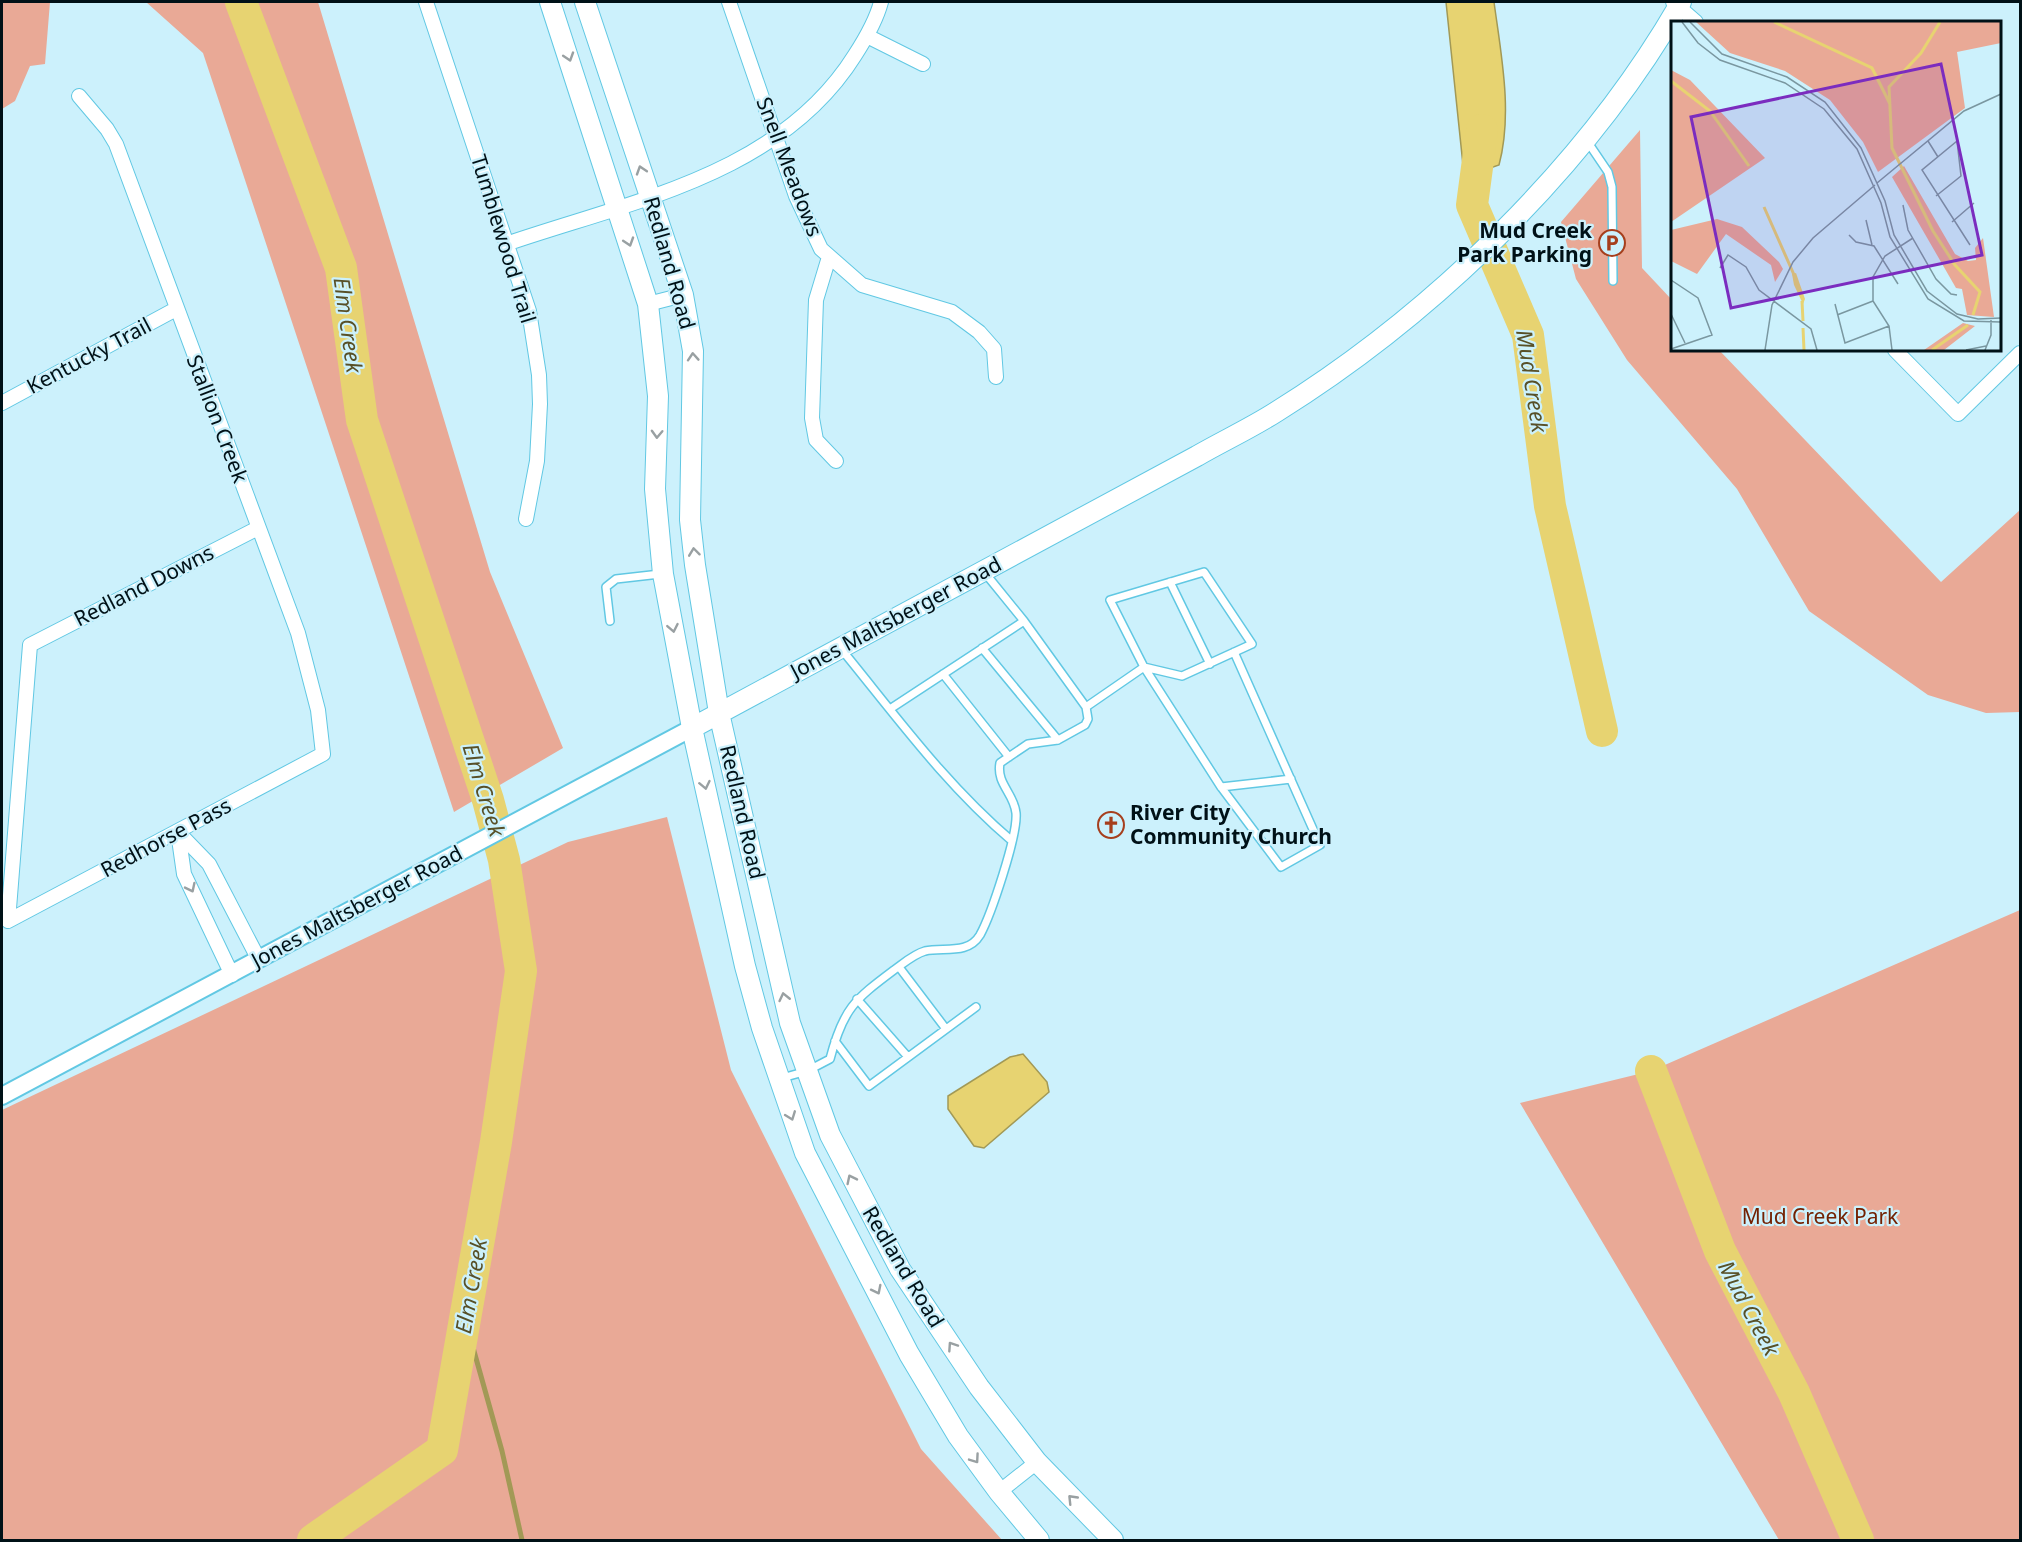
<svg xmlns="http://www.w3.org/2000/svg" width="2022" height="1542" font-family="'Noto Sans',sans-serif">
<style>
.green{fill:#e9a996}
.water{fill:#e7d371;stroke:#a29956;stroke-width:1.5}
.lines{fill:none;stroke-linecap:round;stroke-linejoin:round}
.stream{stroke:#a29956;stroke-width:5}
.river{stroke:#e7d371;stroke-width:32}
.service-casing{stroke:#61c8e3;stroke-width:10}
.minor-casing{stroke:#61c8e3;stroke-width:16}
.tertiary-casing{stroke:#61c8e3;stroke-width:20}
.secondary-casing{stroke:#61c8e3;stroke-width:22}
.service{stroke:#fff;stroke-width:7}
.minor{stroke:#fff;stroke-width:14}
.tertiary{stroke:#fff;stroke-width:16}
.secondary{stroke:#fff;stroke-width:20}
.oneway{stroke:#99a0a2}
.labels{text-anchor:middle;stroke-width:4.5;stroke-linejoin:round;paint-order:stroke}
.street-label{font-size:21px;fill:#001117;stroke:#ccf1fc}
.poi-label{font-size:21px;font-weight:bold;fill:#001117;stroke:#ccf1fc;text-anchor:end}
.park-label{font-size:21px;fill:#732102;stroke:#ccf1fc}
.water-label{font-size:22px;font-style:italic;fill:#585027;stroke:#ccf1fc}
.inset-river{fill:none;stroke:#e7d371;stroke-width:3}
.inset-road{fill:none;stroke:#7a97a0;stroke-width:1.5}
.view{fill:#7b2cbf;fill-opacity:0.15;stroke:#7b2cbf;stroke-width:3}
.inset-edge{fill:none;stroke:#001117;stroke-width:3}
</style>
<rect width="100%" height="100%" fill="#ccf1fc"/>
<path class="green" d="M2,2H50L45,64L30,66L15,101L2,109Z
M146,2H318L490,572L563,748L454,812L203,53Z
M1640,130L1642,268L1672,300V350H1719L1941,582L2020,510V712L1986,713L1928,695L1809,611L1737,489L1627,360L1576,279L1561,222Z
M667,817L731,1070L921,1449L1002,1540H2V1110L568,842Z
M2020,910V1540H1779L1520,1103L1651,1071Z"/>
<path class="water" d="M1446,2H1494C1501,54 1513,113 1499,165L1467,176L1463,165Z
M1023,1054L1047,1082L1049,1092L984,1148L974,1146L948,1109V1096L1010,1057Z"/>
<g class="lines">
<path class="stream" d="M465,1319L502,1451L522,1540"/>
<path class="river" d="M241,2L341,268L362,420L488,800L504,860L521,971L496,1142L442,1450L313,1540
M1482,130L1472,205L1528,335L1550,506L1602,731
M1651,1071L1720,1251L1794,1393L1858,1540"/>
<defs>
<path id="service" d="M1587,141L1608,172L1612,187L1613,281
M1170,582L1210,664
M610,621L606,587L616,579L660,574
M982,648L1058,740
M842,650C896,716 946,785 1012,841
M1144,667L1221,787L1281,867L1320,845L1234,652
M943,674L1009,757
M1086,707L1144,667L1110,600L1204,572L1252,644L1182,676L1144,667
M890,709L1024,621
M1221,787L1291,779
M899,967L946,1029
M857,999L908,1057
M835,1041L869,1086L976,1007
M782,1078L807,1071L830,1059C843,1009 854,1000 894,970C904,963 914,954 925,951C944,947 968,955 980,935C991,915 1018,835 1016,813C1014,793 996,784 1000,763L1028,744L1058,740L1085,725L1088,719L1086,707L1024,621L985,573"/>
<path id="minor" d="M426,2L529,311L539,375L540,404L537,461L526,519
M729,2L796,196L821,249L862,285L952,312L979,332L994,349L996,377
M1673,2L1696,22
M867,36L923,64
M506,244C631,201 780,175 855,55C866,38 876,21 881,2
M829,257L816,300L812,418L816,440L836,461
M648,304L683,295
M1895,350L1958,414L2020,353
M2,403L176,309
M178,832L184,874L232,975
M178,832L209,864L259,960
M8,921L323,754L318,710L298,633L116,144L107,129L79,96
M8,921L30,645L258,528
M999,1492L1037,1462"/>
<path id="tertiary" d="M2,1096L692,728"/>
<path id="secondary" d="M550,2L648,304L658,396L655,489L663,574L692,728L745,966L762,1028L805,1153L909,1354L958,1436L999,1492L1039,1540
M585,2L683,295L693,351L690,520L695,565L719,713L790,1023L830,1135L900,1269L979,1387L1037,1462L1113,1540
M692,728L1197,456C1223,441 1251,428 1276,412C1435,313 1588,164 1681,2"/>
</defs>
<use href="#service" class="service-casing"/>
<use href="#minor" class="minor-casing"/>
<use href="#tertiary" class="tertiary-casing"/>
<use href="#secondary" class="secondary-casing"/>
<use href="#service" class="service"/>
<use href="#minor" class="minor"/>
<use href="#tertiary" class="tertiary"/>
<use href="#secondary" class="secondary"/>
</g>
<defs><path id="oneway-chevron" d="M-2-3.5L2.5 0L-2 3.5" fill="none" stroke-width="1.6" stroke-linecap="round" stroke-linejoin="round" transform="scale(1.5)"/></defs>
<g class="oneway">
<use href="#oneway-chevron" transform="translate(569 57) rotate(72)"/>
<use href="#oneway-chevron" transform="translate(641 170) rotate(-108)"/>
<use href="#oneway-chevron" transform="translate(629 242) rotate(72)"/>
<use href="#oneway-chevron" transform="translate(693 357) rotate(-94)"/>
<use href="#oneway-chevron" transform="translate(657 434) rotate(92)"/>
<use href="#oneway-chevron" transform="translate(694 552) rotate(-97)"/>
<use href="#oneway-chevron" transform="translate(673 628) rotate(79)"/>
<use href="#oneway-chevron" transform="translate(705 785) rotate(78)"/>
<use href="#oneway-chevron" transform="translate(191 888) rotate(64)"/>
<use href="#oneway-chevron" transform="translate(784 997) rotate(-103)"/>
<use href="#oneway-chevron" transform="translate(791 1116) rotate(69)"/>
<use href="#oneway-chevron" transform="translate(851 1179) rotate(-116)"/>
<use href="#oneway-chevron" transform="translate(877 1290) rotate(63)"/>
<use href="#oneway-chevron" transform="translate(952 1346) rotate(-124)"/>
<use href="#oneway-chevron" transform="translate(975 1459) rotate(55)"/>
<use href="#oneway-chevron" transform="translate(1072 1499) rotate(-134)"/>
</g>
<defs>
<symbol id="parking-ring" viewBox="-11 -11 22 22"><circle r="9.5" fill="#ccf1fc" stroke="#a63f1d" stroke-width="1.5"/><path d="M-3.5-5.5H1a3.5 3.5 0 0 1 0 7H-1V5.5H-3.5ZM-1-3.4V-.6H.8a1.4 1.4 0 0 0 0-2.8Z" fill="#a63f1d"/></symbol>
<symbol id="church-ring" viewBox="-11 -11 22 22"><circle r="9.5" fill="#ccf1fc" stroke="#a63f1d" stroke-width="1.5"/><path d="M-1.2-6h2.4v3.5h3.3v2.4h-3.3V6h-2.4V-.1h-3.3v-2.4h3.3Z" fill="#a63f1d"/></symbol>
</defs>
<g fill-rule="evenodd">
<use href="#parking-ring" x="1597" y="228" width="30" height="30"/>
<use href="#church-ring" x="1096" y="810" width="30" height="30"/>
</g>
<g class="labels">
<g class="street-label">
<text transform="translate(789 167) rotate(69)" y="7">Snell Meadows</text>
<text transform="translate(503 239) rotate(73)" y="7">Tumblewood Trail</text>
<text transform="translate(669 263) rotate(74)" y="7">Redland Road</text>
<text transform="translate(89 356) rotate(-28)" y="7">Kentucky Trail</text>
<text transform="translate(217 419) rotate(69)" y="7">Stallion Creek</text>
<text transform="translate(144 586) rotate(-27)" y="7">Redland Downs</text>
<text transform="translate(896 618) rotate(-28)" y="7">Jones Maltsberger Road</text>
<text transform="translate(742 812) rotate(77)" y="7">Redland Road</text>
<text transform="translate(166 838) rotate(-28)" y="7">Redhorse Pass</text>
<text transform="translate(357 907) rotate(-28)" y="7">Jones Maltsberger Road</text>
<text transform="translate(903 1267) rotate(59)" y="7">Redland Road</text>
</g>
<g class="poi-label">
<text x="1592" y="238">Mud Creek<tspan x="1592" dy="24">Park Parking</tspan></text>
<text x="1130" y="820" text-anchor="start">River City<tspan x="1130" dy="24">Community Church</tspan></text>
</g>
<g class="park-label">
<text x="1820" y="1224">Mud Creek Park</text>
</g>
<g class="water-label">
<text transform="translate(348 325) rotate(82)" y="8">Elm Creek</text>
<text transform="translate(1532 381) rotate(81)" y="8">Mud Creek</text>
<text transform="translate(484 790) rotate(73)" y="8">Elm Creek</text>
<text transform="translate(471 1286) rotate(-80)" y="8">Elm Creek</text>
<text transform="translate(1749 1308) rotate(62)" y="8">Mud Creek</text>
</g>
</g>
<g transform="translate(1671 21)">
<rect width="330" height="330" fill="#ccf1fc"/>
<path d="M25,1H330V22L286,31L294,87L207,151L192,121L159,79L114,50L59,32ZM0,49L19,59L94,137L0,201ZM233,145L284,233L297,240L305,239L304,227L312,217L323,296L296,294L291,268L285,267L221,156ZM46,198L71,206L108,241L112,248L104,261L100,244L55,213L26,253L0,240V209ZM292,302L304,305L273,329H253Z" fill="#e9a996"/>
<path d="M125,252L134,278L132,283L123,264L121,253Z" fill="#e7d371"/>
<path class="inset-river" d="M103,1L201,47L219,83M269,1L250,32L218,66L221,127L262,210L284,244L309,271L302,294M0,60L39,90L78,145M93,186L124,256M131,280L132,300M132,307L133,329M261,329L297,304"/>
<path class="inset-road" d="M11,1L27,22L49,39L114,62L153,88L186,128L210,182L219,216L257,278L293,300L330,301M19,1L51,33L116,56L154,81L190,127L214,180L223,214L256,270L286,293L307,298L330,297M257,120L267,136M286,120L251,149L299,224M206,162L293,90L330,73M265,175L290,155L286,120M232,184L237,209L265,258L280,273L286,274M195,199L201,224M281,201L303,182M178,214L185,221L203,225L227,263M49,247L57,234L75,246L88,269L140,308L146,329M0,259L27,277L41,314L0,328M164,283L174,322L218,305M0,293L14,322M166,294L202,280M94,329L101,284L122,241L142,217L204,164M221,329L218,305L202,280V256L214,235L242,217M295,329L315,325M314,329L320,314V299"/>
<path class="view" d="M270,43L311,234L60,287L20,96Z"/>
<rect width="330" height="330" class="inset-edge"/>
</g>
<rect width="2022" height="1542" fill="none" stroke="#001117" stroke-width="6"/>
</svg>
